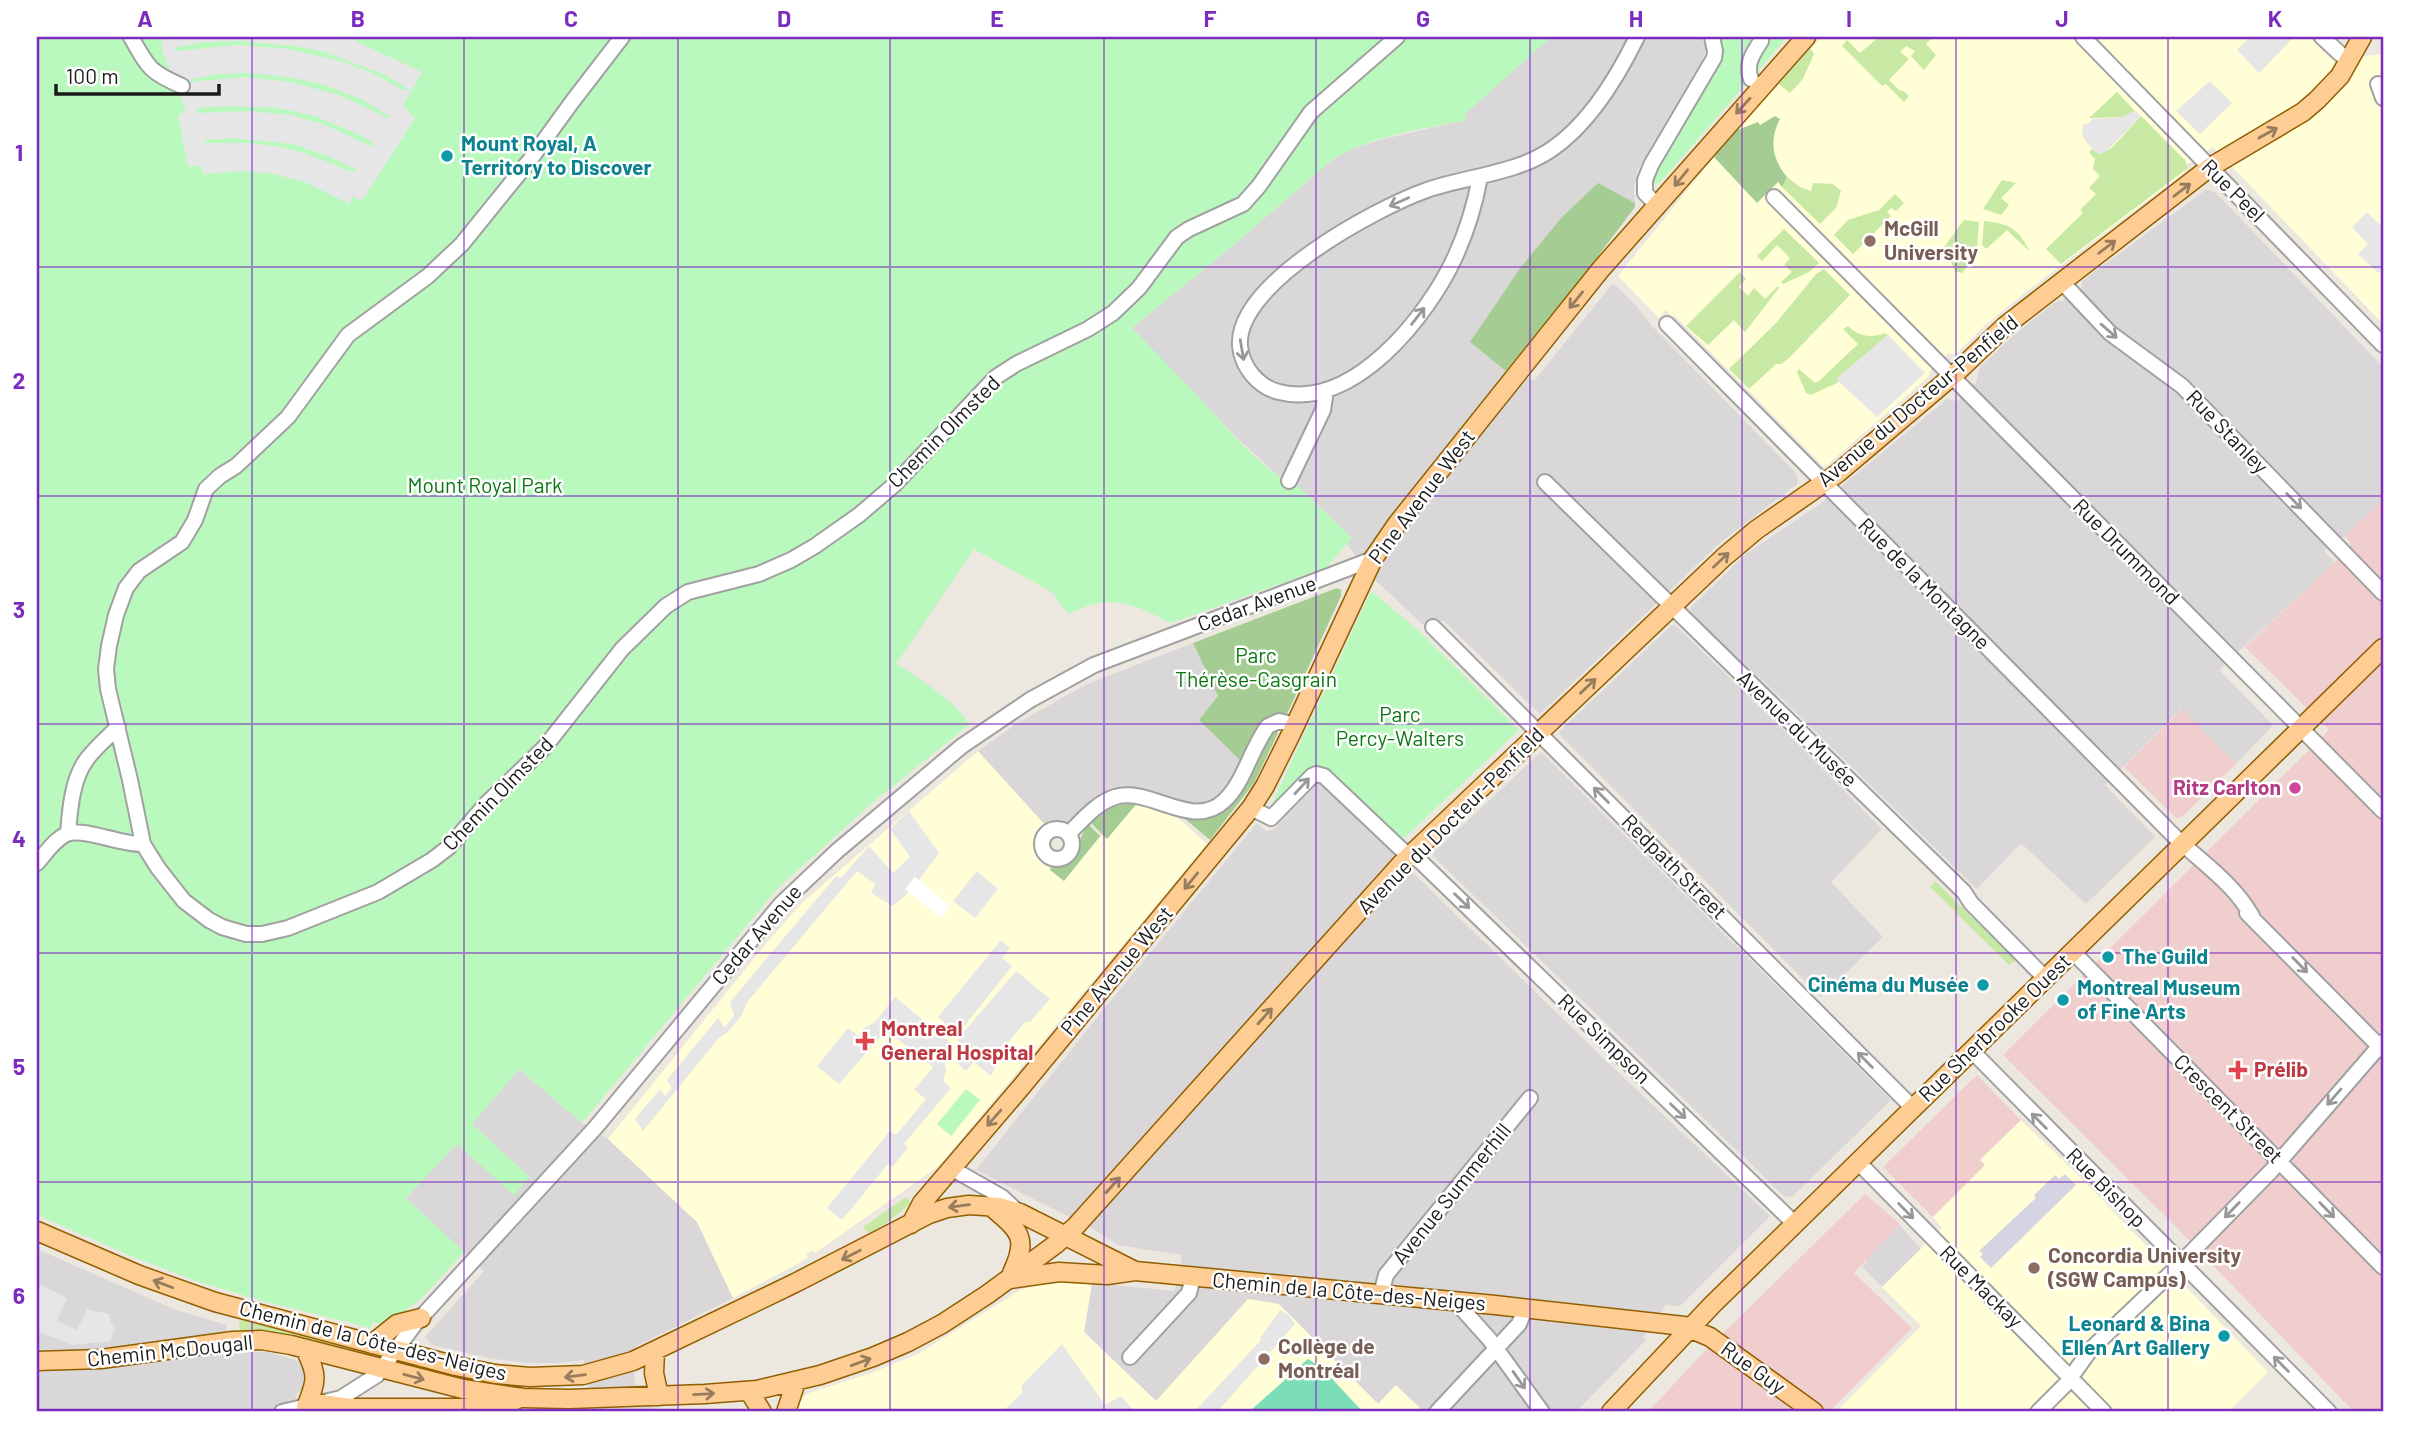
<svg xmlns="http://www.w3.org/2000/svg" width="2420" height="1449" font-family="Barlow,sans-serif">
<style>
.residential{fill:#d9d7d7}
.commercial{fill:#efcecd}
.education{fill:#fffed6}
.grass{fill:#c7e9a3}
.forest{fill:#a5cd93}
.park{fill:#baf9bd}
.pitch{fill:#7bdeb6}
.parking{fill:#e6e6e6;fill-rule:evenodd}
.plaza{fill:#d4d4e2}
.pier{fill:#fff}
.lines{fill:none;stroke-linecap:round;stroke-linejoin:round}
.minor-casing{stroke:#a1a1a1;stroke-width:18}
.major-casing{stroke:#915e00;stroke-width:21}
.minor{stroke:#fff;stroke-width:14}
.major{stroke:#fdcd94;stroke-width:18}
.oneway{stroke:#977c5d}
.oneway2{stroke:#989898}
.grid{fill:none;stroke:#7b2cbf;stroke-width:2;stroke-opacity:0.55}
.culture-dot{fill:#0f9aa8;stroke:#fff;stroke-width:2.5}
.education-dot{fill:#8d6e63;stroke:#fff;stroke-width:2.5}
.hotel-dot{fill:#d1479c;stroke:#fff;stroke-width:2.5}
.health-dot{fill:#e0444e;stroke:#fff;stroke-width:2.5}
.labels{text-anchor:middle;stroke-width:5;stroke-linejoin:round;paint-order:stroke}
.culture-label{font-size:21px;font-weight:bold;fill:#0d838f;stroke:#fff;text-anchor:start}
.street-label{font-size:21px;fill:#1a1a1a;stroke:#fff}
.education-label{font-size:21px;font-weight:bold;fill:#785e54;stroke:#fff;text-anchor:start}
.park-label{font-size:21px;fill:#0a7710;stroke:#fff}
.hotel-label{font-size:21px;font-weight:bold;fill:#b23c85;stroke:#fff;text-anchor:end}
.health-label{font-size:21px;font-weight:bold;fill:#be3a42;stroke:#fff;text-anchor:start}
.neatline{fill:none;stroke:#7b2cbf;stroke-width:2.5}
.grid-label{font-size:23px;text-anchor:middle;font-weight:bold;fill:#7b2cbf}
</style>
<rect width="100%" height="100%" fill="#ede8df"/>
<path class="residential" d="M1551,37H1702L1706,48L1702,60L1637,171L1634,189L1635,203L1598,184L1561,218L1521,267L1506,371L1534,381L1613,283L1638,308L1651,325L1796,473L1798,481L1797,484L1722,541L1540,714L1444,621L1422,624L1370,575L1347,544L1351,537L1298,487L1288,482L1273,471L1235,436L1132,328L1237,242L1332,160L1348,150L1384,139L1465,120L1464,114Z
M2207,189L2216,193L2383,367V499L2345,536L2324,551L2335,562L2219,670L2273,725L2236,764L2181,709L2105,785L2155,837L2086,904L2021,843L1977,889L1776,693L1694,618L1690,608L1746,554L1820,504L1947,399L1958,401L1976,383L1980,367L2013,336L2055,302L2063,301L2082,288V281Z
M1672,625H1675L1792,738L1882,829L1831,882L1883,937L1821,997L1559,734L1560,731Z
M1193,643L1218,696L1242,762L1225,790L1214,800L1204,803H1189L1170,799L1148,790L1124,787L1107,791L1099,796L1068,822L1045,825L978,751L1016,724L1087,684Z
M1541,752L1891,1100L1792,1197L1784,1196L1433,856L1434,852Z
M1318,783L1330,792L1600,1055L1770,1216L1680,1306L1666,1305L1643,1337L1647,1339L1576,1412H1424L1396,1386L1378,1404L1279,1304L1248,1299L1157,1402L1084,1332L1092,1283L1175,1291L1182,1255L1118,1245L1093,1229L976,1170L1095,1020L1257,823L1266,831L1273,830Z
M519,1069L582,1123L608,1139L697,1222L733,1298L637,1346L634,1381L658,1412H593L584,1360L561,1363H526L488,1358L432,1345L425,1337L484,1271L406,1198L457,1143L530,1178L472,1124Z
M1899,1224L1921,1249L1882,1287L1862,1267L1866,1262L1865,1258Z
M37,1249L176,1310L227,1325V1352H268L299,1361L307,1371L306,1385L296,1395L299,1412H37Z"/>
<path class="commercial" d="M2383,499V1412H2354L2181,1232L2003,1055L2329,730L2245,647L2335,562L2351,544L2345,536Z
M2182,709L2236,764L2182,817L2176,818L2124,767Z
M1977,1075L2021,1120L1981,1160L1986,1165L1933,1217L1883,1167Z
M1865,1194L1900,1224L1854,1273L1912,1328L1829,1412H1648L1700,1356Z"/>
<path class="education" d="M1822,37H2309L2332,60L2383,54V324L2213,147L2186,165L2184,173L2027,291L1984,326L1955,355L1948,353L1929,372V376L1826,466H1823L1674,315L1672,317L1666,310L1659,318L1618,276L1735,131Z
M978,751L1045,825L1035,837L1034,852L1041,861L1064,881L1102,835L1107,838L1138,802L1178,818L1207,844L939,1166L815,1253L812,1250L806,1254L808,1257L799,1263L733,1298L697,1222L608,1139L768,941L803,902Z
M2021,1120L2081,1178L2268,1372L2228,1412H1846L1840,1408L1921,1326L1882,1287L1942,1228L1933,1217L1985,1165L1980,1160Z
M1059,1281L1092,1283L1084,1332L1156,1401L1248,1299L1279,1304L1378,1404L1396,1385L1424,1412H796L799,1400L809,1393L871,1373L918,1354L1019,1291L1031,1286Z"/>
<path class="grass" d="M1879,37H1933L1926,44L1936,55L1924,70L1911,56L1915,51L1906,46L1900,52L1909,59L1889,80L1900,91L1902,90L1909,96L1904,102L1886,84L1882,86L1842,46L1847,40L1860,53Z
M1810,48L1814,54L1803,79L1790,93L1779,84Z
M2117,92L2135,111L2122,117L2089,118Z
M2141,116L2185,160L2188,168L2061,264L2046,249L2083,213L2080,210L2096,194L2089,188L2100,176L2093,169L2095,159L2089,152L2092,149L2099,154L2112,148Z
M1787,177L1800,187L1811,191L1813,183L1833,184L1841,191L1836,208L1820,224L1782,187Z
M2002,180L2016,183L2001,198L2009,205L2001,215L1983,209Z
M1895,194L1904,203L1896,211L1891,208L1887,212L1891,216L1853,254L1834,235L1848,220L1879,210Z
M1964,220L1979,222L1977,248L1979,253L1962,273L1955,271L1944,247Z
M1984,221C2010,224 2018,228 2030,252L2007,230L1986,249L1982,245Z
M1784,229L1819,263L1809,272L1783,284L1781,282L1792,272L1784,265L1790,258L1777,245L1762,261L1757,256Z
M1824,269L1850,295L1789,358L1781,364H1776L1749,389L1729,369L1777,322L1816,274Z
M1740,272L1746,279L1739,287L1748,296L1754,288L1765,299L1778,286L1779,288L1745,332L1734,320L1708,345L1686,326Z
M1848,326C1860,337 1870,338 1885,333L1888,335L1837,379L1839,382L1811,395L1806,393L1797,372L1799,369L1815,383L1819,381L1858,344L1843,329Z
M1935,881L2016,960L2009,965L1930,887Z
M906,1197L911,1203L887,1223L869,1233L863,1227Z
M239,1318L371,1352L368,1356L261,1332L240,1331Z"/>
<path class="forest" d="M1775,116L1780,119C1769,140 1772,159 1787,177L1782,187L1778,182L1757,203L1714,157L1735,131L1758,122L1760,125Z
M1598,183L1635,203V207L1586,272L1506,371L1470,342L1521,267L1561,218Z
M1337,588L1341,590V596L1287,714C1265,711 1252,746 1242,762L1199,720L1218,696L1193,643Z
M1274,731L1278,733L1254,783L1210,840L1183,817C1204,819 1219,817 1235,801Z
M1138,802L1107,839L1091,823L1113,806Z
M1089,825L1100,836L1064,881L1050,870L1052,866C1085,867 1072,842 1089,825Z"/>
<path class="park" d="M37,37H1551L1465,114L1466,120C1422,129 1370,136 1332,160L1237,242L1132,328C1152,349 1173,370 1193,391C1221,420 1261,472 1298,486L1352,538L1327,567L1171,623C1133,604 1109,592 1069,614L1056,599L1055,594L974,549L896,664C924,681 950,698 970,724L877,799L778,888L582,1123L519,1069L472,1124L530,1177L514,1195L457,1144L406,1198L464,1252L421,1299L384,1325L373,1322L371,1328L259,1300L199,1282L136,1258L37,1215Z
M1718,37H1787L1663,179L1655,185L1652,178L1658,167L1719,67L1722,54Z
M1373,592L1422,634L1519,730L1401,841L1327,771L1271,806L1370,593Z
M966,1089L980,1100L951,1136L937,1124Z"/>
<path class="pitch" d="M1308,1359L1322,1368L1362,1411L1249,1412Z"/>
<path class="parking" d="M162,37H343L353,40L422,72L403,106L415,118L362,201L353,196L349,204L305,182L269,173L240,171L203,174L201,165L188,167L178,115L186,111L162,50ZM240,41L295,46L325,52L385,75L409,89L406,91L372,73L344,62L289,49L238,45L177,51L175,49L176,47L206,42ZM249,73L295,78L324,85L363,100L391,117L388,118L339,95L291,82L244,77L189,82L186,80L219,74ZM224,106L278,108L315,116L357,134L372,142L373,145L370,146L325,125L292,115L250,111L200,113L197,111L198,108ZM231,138L293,144L330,157L355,169L356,171L352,172L304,153L275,146L250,143H204L206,140Z
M2250,37H2294L2259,73L2237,50Z
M2210,81L2232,103L2200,134L2176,111Z
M2135,111L2141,116L2107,151L2098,154L2086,142L2082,134L2083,125L2089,123L2092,119L2122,117Z
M2367,212L2383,228V268L2378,273L2358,254L2368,244L2352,227Z
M1888,335L1925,373L1877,417L1836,379Z
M909,811L939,853L919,880L915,877L906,888L909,892L893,906L871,893L875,884L857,871L748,1001L741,1016L729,1031L718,1039L643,1131L635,1119L660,1089L665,1096L672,1088L667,1080L718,1018L724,1027L726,1026L734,1015L730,1002L836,876L841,878L869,846L893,873L910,857L890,829Z
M977,871L998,889L975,918L953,901Z
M1001,940L1010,948L1002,958L1012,966L958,1034L938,1017Z
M1016,971L1050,999L1030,1022H1025L992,1062L996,1065L991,1076L974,1062L966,1071L958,1064L970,1050L957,1040Z
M895,997L953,1045L943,1057L946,1070L943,1081L951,1088L904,1144L908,1148L892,1167L888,1164L842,1220L827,1208L890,1131L896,1135L926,1099L914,1090L933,1067L886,1030L839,1084L817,1066L848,1028L858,1036L864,1028L875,1022Z
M41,1285L67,1298L57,1321L77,1330L87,1309L109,1314L111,1323L116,1327L110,1341L72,1345L39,1332L37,1329V1295Z
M1280,1310L1289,1315L1295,1324L1217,1412H1194L1261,1340L1260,1338Z
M1062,1344L1105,1405L1121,1396L1135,1412H1002L1023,1392L1021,1386Z"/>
<path class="plaza" d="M2065,1174L2076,1185L1991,1268L1980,1257L1983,1254L1979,1251L2036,1198L2034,1195L2055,1175L2059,1179Z"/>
<path class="pier" d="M915,877L950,906L941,918L905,889Z"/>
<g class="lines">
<defs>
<path id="minor" d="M131,37C148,67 149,72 182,86
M622,37L572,102L530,160L462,244L428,276L348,335L288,417L236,466L220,476L206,489L195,520L182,542L139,571L126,588L116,615L109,646L106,669L108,689L130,780L143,844L158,868L184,901L209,920L222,927L246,934H262L288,928L378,892L432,860L449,847L486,804L544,748L622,649L666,606L688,592L759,574L791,560L815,546L859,515L894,485L996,377L1016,364L1088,329L1113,313L1139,288L1177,237L1189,229L1243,204L1259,186L1311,112L1397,37
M2083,37L2383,345
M2322,37L2348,61
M1751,79C1745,65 1753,53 1761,41
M2378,84L2383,98
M1480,177C1475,204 1467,231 1455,257C1428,316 1353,411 1279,392C1258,387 1242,367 1240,346C1235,284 1376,208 1427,190C1467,176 1516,174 1552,149C1590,123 1617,78 1637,37
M1774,197L2383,811
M1657,205L1645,193V180L1651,165L1714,58L1715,51L1712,37
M2062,282L2110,333L2182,386L2383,593
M1667,324L2171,833C2199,861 2232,881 2252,916
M1289,481L1323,410L1326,391
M1545,482L1964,892L1971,903L2046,979
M1433,627L1913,1108
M1251,808L1271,818L1312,776L1316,774L1324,776L1401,849L1421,862L1795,1224
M1042 844a15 15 0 1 1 30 0a15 15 0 1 1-30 0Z
M68,833C70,809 72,779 87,759C96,747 108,737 118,727
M1068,834C1082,821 1096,803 1115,797C1150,786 1192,831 1224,801C1244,783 1251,748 1268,726L1279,721L1295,725
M37,863C46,853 57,836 70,833C88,829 121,845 143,844
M2247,913L2383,1050
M2073,952L2383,1267
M1972,1051L2329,1412
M1858,1162L2104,1412
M951,1168L1002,1197L1019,1213
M1381,1294L1386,1275L1530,1098
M1456,1302L1490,1340L1542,1412
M1130,1357L1189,1293L1193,1277
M282,1412L341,1398L377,1375L415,1324L596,1127L781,904L837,851L962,746L1030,700L1094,665L1373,559
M1437,1412L1519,1324L1525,1309
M2038,1412L2066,1384L2091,1349L2173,1271L2272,1170L2383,1042"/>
<path id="major" d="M994,1209C1021,1232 1028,1239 1012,1273
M911,1224L922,1203L1022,1086L1251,808L1265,786L1291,734L1373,559L1397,524L1601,269L1806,37
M37,1231L139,1275L215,1302L456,1366L495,1374L530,1377L583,1375L633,1361L795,1283L929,1214L947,1208L969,1205L999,1207L1020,1213L1135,1271L1495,1305L1684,1326L1710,1337L1814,1412
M1010,1279L1059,1272L1107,1275L1135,1271
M372,1344L397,1324L421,1318
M305,1349C318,1375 317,1380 306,1407
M655,1352L654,1373L659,1396
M37,1361L101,1359L233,1341L261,1340L291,1345L463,1389L523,1398L569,1399L705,1394L757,1390L820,1375L873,1357L908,1342L942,1324L988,1294L1056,1244L1076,1226L1402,863L1724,557L1756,530L1838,473L1957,372L2005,326L2209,168L2303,112L2317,100L2340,76L2362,37
M749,1391L762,1412
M321,1404L351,1408H486L516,1400
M786,1412L796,1382
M1611,1412L1712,1305L2383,648"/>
</defs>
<use href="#minor" class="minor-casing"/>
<use href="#major" class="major-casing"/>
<use href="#minor" class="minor"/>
<use href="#major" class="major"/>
</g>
<defs><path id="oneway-shaft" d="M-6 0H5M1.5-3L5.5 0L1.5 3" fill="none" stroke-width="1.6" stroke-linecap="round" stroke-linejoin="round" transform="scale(1.75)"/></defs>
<g class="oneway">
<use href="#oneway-shaft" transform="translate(1743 106) rotate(132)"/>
<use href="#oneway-shaft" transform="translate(2268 133) rotate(-29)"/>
<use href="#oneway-shaft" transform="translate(1681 178) rotate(129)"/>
<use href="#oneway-shaft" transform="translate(2182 190) rotate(-38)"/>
<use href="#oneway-shaft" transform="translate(2107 247) rotate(-37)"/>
<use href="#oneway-shaft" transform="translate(1576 300) rotate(129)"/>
<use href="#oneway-shaft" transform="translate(1721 560) rotate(-43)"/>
<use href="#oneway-shaft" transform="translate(1588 686) rotate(-44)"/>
<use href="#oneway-shaft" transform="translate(1191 881) rotate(129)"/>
<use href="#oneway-shaft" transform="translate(1265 1016) rotate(-48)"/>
<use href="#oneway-shaft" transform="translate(994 1118) rotate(131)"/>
<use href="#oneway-shaft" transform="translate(1113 1185) rotate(-48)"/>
<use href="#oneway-shaft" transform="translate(959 1206) rotate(173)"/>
<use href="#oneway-shaft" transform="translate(851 1255) rotate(153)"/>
<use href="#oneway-shaft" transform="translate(163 1284) rotate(-159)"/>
<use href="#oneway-shaft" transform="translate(861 1362) rotate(-20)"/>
<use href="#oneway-shaft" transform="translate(575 1376) rotate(173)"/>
<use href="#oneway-shaft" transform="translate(414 1377) rotate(15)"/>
<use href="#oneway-shaft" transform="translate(704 1394) rotate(-3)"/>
</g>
<g class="oneway2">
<use href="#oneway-shaft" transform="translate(1399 202) rotate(156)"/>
<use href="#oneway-shaft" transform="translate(1418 316) rotate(-52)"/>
<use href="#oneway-shaft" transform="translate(2109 331) rotate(41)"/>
<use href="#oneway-shaft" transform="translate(1242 350) rotate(80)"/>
<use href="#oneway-shaft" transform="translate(2294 501) rotate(46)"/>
<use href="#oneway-shaft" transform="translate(1302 786) rotate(-47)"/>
<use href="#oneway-shaft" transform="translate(1601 795) rotate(-135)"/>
<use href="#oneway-shaft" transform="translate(1462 901) rotate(44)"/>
<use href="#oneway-shaft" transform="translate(2300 965) rotate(46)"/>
<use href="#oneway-shaft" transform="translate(1865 1060) rotate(-135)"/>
<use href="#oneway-shaft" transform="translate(2334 1097) rotate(131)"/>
<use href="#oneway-shaft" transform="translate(1678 1111) rotate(44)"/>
<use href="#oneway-shaft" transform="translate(2039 1121) rotate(-135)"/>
<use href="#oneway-shaft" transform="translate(2232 1210) rotate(134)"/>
<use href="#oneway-shaft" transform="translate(2327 1210) rotate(46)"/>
<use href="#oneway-shaft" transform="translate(1906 1211) rotate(45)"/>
<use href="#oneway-shaft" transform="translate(2281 1364) rotate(-135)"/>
<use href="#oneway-shaft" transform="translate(1519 1380) rotate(55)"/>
</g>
<path class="grid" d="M252,37V1412M464,37V1412M678,37V1412M890,37V1412M1104,37V1412M1316,37V1412M1530,37V1412M1742,37V1412M1956,37V1412M2168,37V1412M37,267H2383M37,496H2383M37,724H2383M37,953H2383M37,1182H2383"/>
<g class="culture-dot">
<circle cx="447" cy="156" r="7"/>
<circle cx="2108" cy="957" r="7"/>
<circle cx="1983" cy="985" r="7"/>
<circle cx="2063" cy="1000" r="7"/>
<circle cx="2224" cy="1336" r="7"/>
</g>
<g class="education-dot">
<circle cx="1870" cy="241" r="7"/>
<circle cx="2034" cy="1268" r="7"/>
<circle cx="1264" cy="1359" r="7"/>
</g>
<circle class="hotel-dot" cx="2295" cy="788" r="7"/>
<g class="health-dot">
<path d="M861.5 1030.5h7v7h7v7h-7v7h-7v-7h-7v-7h7z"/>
<path d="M2234.5 1059.5h7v7h7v7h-7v7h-7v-7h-7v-7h7z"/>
</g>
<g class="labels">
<g class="culture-label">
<text x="461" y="151">Mount Royal, A<tspan x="461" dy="24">Territory to Discover</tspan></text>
<text x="2122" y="964">The Guild</text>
<text x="1969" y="992" text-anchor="end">Cinéma du Musée</text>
<text x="2077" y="995">Montreal Museum<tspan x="2077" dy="24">of Fine Arts</tspan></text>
<text x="2210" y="1331" text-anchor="end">Leonard &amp; Bina<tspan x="2210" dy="24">Ellen Art Gallery</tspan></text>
</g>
<g class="street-label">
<text transform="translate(2233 191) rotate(45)" y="7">Rue Peel</text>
<text transform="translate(1918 401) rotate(-40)" y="7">Avenue du Docteur-Penfield</text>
<text transform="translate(944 432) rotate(-45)" y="7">Chemin Olmsted</text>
<text transform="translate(2227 432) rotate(46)" y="7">Rue Stanley</text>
<text transform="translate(1422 497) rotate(-53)" y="7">Pine Avenue West</text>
<text transform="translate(2126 552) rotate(45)" y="7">Rue Drummond</text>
<text transform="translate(1924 584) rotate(45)" y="7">Rue de la Montagne</text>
<text transform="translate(1257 604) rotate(-20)" y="7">Cedar Avenue</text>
<text transform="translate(1797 729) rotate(44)" y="7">Avenue du Musée</text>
<text transform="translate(498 794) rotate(-46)" y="7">Chemin Olmsted</text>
<text transform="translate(1451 821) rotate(-45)" y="7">Avenue du Docteur-Penfield</text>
<text transform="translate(1674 867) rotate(45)" y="7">Redpath Street</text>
<text transform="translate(757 935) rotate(-49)" y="7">Cedar Avenue</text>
<text transform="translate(1117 971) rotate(-50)" y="7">Pine Avenue West</text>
<text transform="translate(1995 1028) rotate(-44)" y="7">Rue Sherbrooke Ouest</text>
<text transform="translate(1604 1039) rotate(44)" y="7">Rue Simpson</text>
<text transform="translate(2228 1109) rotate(45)" y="7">Crescent Street</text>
<text transform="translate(2106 1188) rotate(45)" y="7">Rue Bishop</text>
<text transform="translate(1452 1194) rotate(-51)" y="7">Avenue Summerhill</text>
<text transform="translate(1981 1287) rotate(45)" y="7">Rue Mackay</text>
<text transform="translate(1349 1292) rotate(5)" y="7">Chemin de la Côte-des-Neiges</text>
<text transform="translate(373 1341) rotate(14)" y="7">Chemin de la Côte-des-Neiges</text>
<text transform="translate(170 1351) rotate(-6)" y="7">Chemin McDougall</text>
<text transform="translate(1753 1368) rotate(36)" y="7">Rue Guy</text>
</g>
<g class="education-label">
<text x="1884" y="236">McGill<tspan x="1884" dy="24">University</tspan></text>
<text x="2048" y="1263">Concordia University<tspan x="2048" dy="24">(SGW Campus)</tspan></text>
<text x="1278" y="1354">Collège de<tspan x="1278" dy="24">Montréal</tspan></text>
</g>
<g class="park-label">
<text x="485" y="493">Mount Royal Park</text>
<text x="1256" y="663">Parc<tspan x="1256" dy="24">Thérèse-Casgrain</tspan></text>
<text x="1400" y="722">Parc<tspan x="1400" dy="24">Percy-Walters</tspan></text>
</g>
<g class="hotel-label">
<text x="2281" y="795">Ritz Carlton</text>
</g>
<g class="health-label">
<text x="881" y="1036">Montreal<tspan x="881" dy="24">General Hospital</tspan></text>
<text x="2254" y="1077">Prélib</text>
</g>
</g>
<rect width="2420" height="1449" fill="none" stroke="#ffffff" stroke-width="77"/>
<path d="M56 84v10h163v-10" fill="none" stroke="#1a1a1a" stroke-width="3.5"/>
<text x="66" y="84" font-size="21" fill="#1a1a1a" stroke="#ffffff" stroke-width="5" paint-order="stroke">100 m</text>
<rect x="38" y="38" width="2344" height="1372" class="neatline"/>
<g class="grid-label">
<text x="145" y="27">A</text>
<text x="358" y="27">B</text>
<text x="571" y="27">C</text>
<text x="784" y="27">D</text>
<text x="997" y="27">E</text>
<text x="1210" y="27">F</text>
<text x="1423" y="27">G</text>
<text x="1636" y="27">H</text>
<text x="1849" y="27">I</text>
<text x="2062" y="27">J</text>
<text x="2275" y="27">K</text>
<text x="19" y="161">1</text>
<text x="19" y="389">2</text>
<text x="19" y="618">3</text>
<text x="19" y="847">4</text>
<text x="19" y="1075">5</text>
<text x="19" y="1304">6</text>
</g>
</svg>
